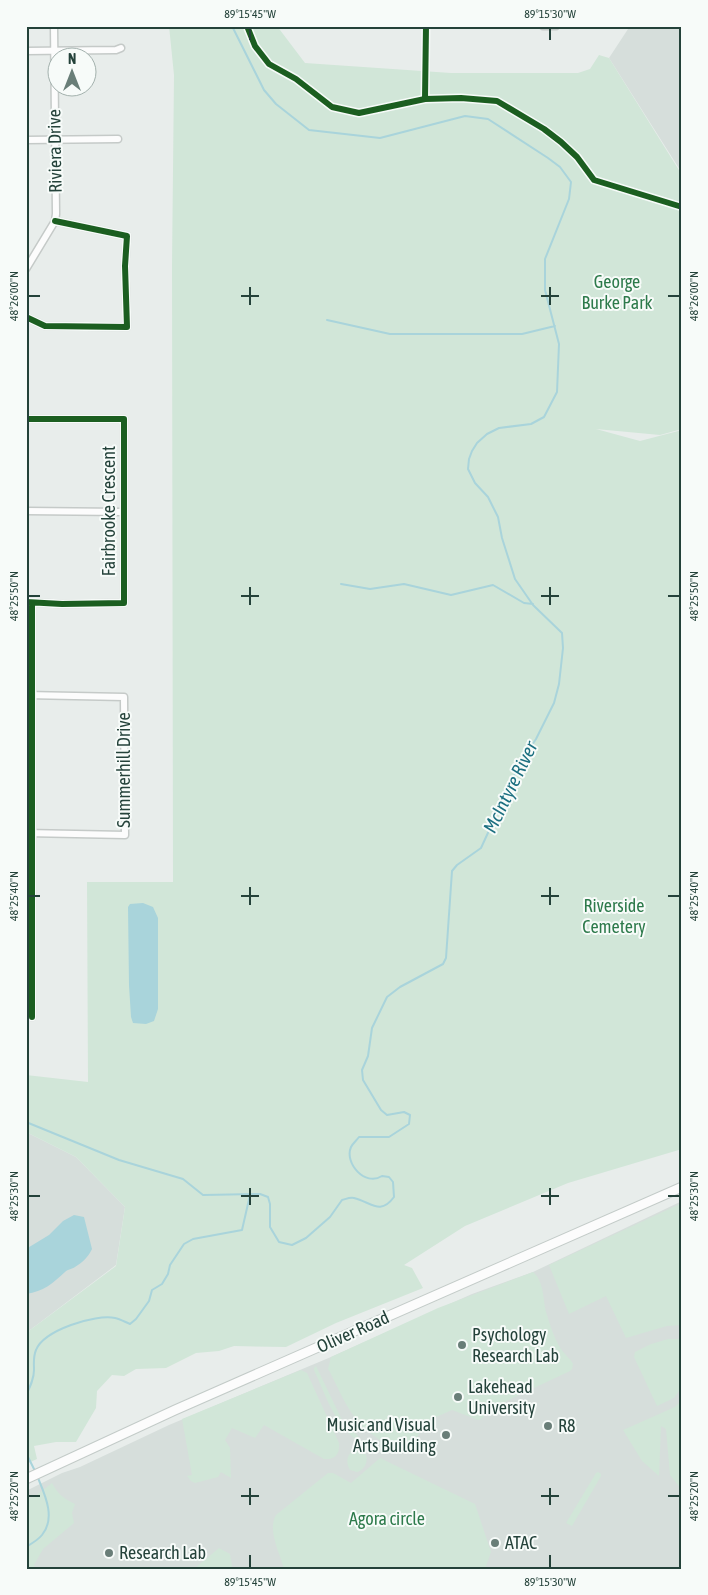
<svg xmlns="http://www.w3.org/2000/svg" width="708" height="1595" font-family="'Asap Condensed',sans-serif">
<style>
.built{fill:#d6dedb}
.green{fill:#d1e6d8}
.water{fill:#a9d4db}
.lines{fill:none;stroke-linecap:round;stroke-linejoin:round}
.stream{stroke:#a9d4db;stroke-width:2}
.street-casing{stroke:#c5cac8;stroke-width:9}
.secondary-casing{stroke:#c3cbc8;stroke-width:11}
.street{stroke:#fcfcfc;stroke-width:6}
.secondary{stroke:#fcfcfc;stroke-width:9}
.cycleway-casing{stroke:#f7fbf9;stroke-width:9}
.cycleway{stroke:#1b5e20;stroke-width:6}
.ticks{fill:none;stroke:#24423a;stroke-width:2}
.poi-dot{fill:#697e78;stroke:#f7fbf9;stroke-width:2}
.labels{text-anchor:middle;stroke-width:4;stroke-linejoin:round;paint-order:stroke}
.street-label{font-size:18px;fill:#24423a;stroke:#f7fbf9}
.park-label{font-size:18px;fill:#2d7a4b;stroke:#f7fbf9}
.poi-label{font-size:18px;fill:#24423a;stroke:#f7fbf9;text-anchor:start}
.water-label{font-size:19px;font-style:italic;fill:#1c6f80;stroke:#f7fbf9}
.neatline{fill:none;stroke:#24423a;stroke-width:2}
.ticks-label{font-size:12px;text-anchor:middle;fill:#24423a}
</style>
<rect width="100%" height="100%" fill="#e8edeb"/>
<path class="built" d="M630,26H682V173L609,58Z
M26,1132L76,1157L125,1207L116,1265L30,1330L26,1338Z
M682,1201V1569H26V1491L62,1473L80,1467L169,1425L331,1357L472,1294L533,1272Z"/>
<path class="green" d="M169,26H277L305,63L451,73H578L590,69L599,55L609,58L682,175V429L660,435L596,429L640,441L682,430V1149L568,1183L465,1226L404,1265L412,1268L423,1288L336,1323L286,1347L234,1346L219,1351L196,1353L166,1368L136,1369L124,1376L112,1375L97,1391L96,1408L76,1442H56L34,1446L37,1459L26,1464V1338L30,1330L116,1266L125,1207L76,1157L26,1132V1075L88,1082L87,882H173L172,266L174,75Z
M682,1203V1325L667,1326L626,1338L606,1296L569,1314L549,1265Z
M533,1272C544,1281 543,1299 546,1312C550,1325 554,1338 561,1349C564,1354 570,1358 573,1364L572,1369L570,1371L496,1406L481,1419L478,1420L452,1410L425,1422L418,1436L405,1452C392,1450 365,1431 357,1420C347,1409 337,1386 330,1372L328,1369L331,1357L438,1308Z
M668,1339H682V1387L674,1398L657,1406L634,1357L635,1352L651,1344Z
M316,1366L342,1420L358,1436L359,1438L358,1440C336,1429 324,1391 314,1370V1368Z
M301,1370L307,1373L339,1443C340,1454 335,1460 324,1459L264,1425L255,1438L232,1428L225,1440L230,1448L231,1478L221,1472L218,1477L195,1483L191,1481L187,1476L192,1475L182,1419Z
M682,1400V1490L670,1475L666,1429L661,1426L659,1476L642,1461L623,1430L675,1407Z
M356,1449L364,1452C370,1459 365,1470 357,1472L350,1470C345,1462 347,1453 356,1449Z
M380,1458L475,1504L491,1552L485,1569H284C280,1553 267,1530 276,1515L328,1473H333L351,1483Z
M598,1472L601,1474V1476L572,1526L566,1523L596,1473Z
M52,1483C57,1493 64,1499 75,1504L72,1513L74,1523L43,1549L34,1565L35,1568L41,1569H26V1499L34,1497Z
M219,1548L230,1554L232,1566L231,1569H194Z"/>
<path class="water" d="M143,903L153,907L158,918V1009L154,1021L146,1024L133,1023L131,1017L129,985L128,907L130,904Z
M74,1215L84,1217L92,1249C89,1256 82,1263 75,1267C72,1269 68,1269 65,1272C52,1284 44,1291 26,1294V1249L49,1235L63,1221Z"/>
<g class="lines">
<path class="stream" d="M327,320L390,334H522L555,326
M341,584L370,589L404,584L451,595L493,585L524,603L533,604
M26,1122L119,1160L183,1179L203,1195L260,1194L268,1197L270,1204V1227L279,1242L292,1245L306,1238L330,1217L342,1200C346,1199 350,1197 354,1198C371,1202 380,1216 394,1197L393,1182L389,1177L382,1176C365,1187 344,1163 351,1147C353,1143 357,1140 359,1137H389L409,1124L410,1115L404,1112L387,1115L381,1110L363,1080L362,1070L368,1056L372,1028L387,997L400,987L443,964L446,958L452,871L457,865L481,848L520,763L536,739L554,703L559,684L563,648L562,633L533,605L515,579L502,538L498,517L488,497L475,483L468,469L469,459L472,451L477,443L487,434L499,428L531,424L544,417L557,392L559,344L545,290V259L569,199L571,182L560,167L548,158L488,119L465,116L380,138L309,130L276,104L264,90L232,26
M26,1395C30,1387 34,1379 34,1370C34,1363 33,1357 36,1350C44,1330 95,1314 115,1318C120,1319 125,1322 130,1324L136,1319L149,1301L152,1290L162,1284L168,1274L170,1265L184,1244L193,1239L242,1230L250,1195
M26,1453L35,1471
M26,1547C31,1544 38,1540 42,1535C56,1518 45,1495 38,1478"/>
<defs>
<path id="street" d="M543,26H556
M26,51L116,50L121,48
M26,140L118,139
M26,269L55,221L56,214L54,26
M26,317L45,326L127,327L125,266L127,236L55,221
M26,419H124V603L62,604L26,602
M26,511L124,512
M32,603V1017
M26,695L124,697L125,835L26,833"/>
<path id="secondary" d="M26,1479L175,1410L682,1187"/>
</defs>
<use href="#street" class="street-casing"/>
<use href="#secondary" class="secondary-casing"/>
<use href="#street" class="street"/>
<use href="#secondary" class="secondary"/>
<defs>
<path id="cycleway" d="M247,26L255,46L269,64L296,79L332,107L359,113L425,99L461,98L497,101L544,129L561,142L577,157L594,180L682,207
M425,99L426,26
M26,317L45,326L127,327L125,266L127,236L55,221
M26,419H124V603L62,604L26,602
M32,603V1017"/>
</defs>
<use href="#cycleway" class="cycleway-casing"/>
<use href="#cycleway" class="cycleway"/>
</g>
<path class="ticks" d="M250,28V40M550,28V40M250,287V305M550,287V305M28,296H40M241,296H259M541,296H559M668,296H680M250,587V605M550,587V605M28,596H40M241,596H259M541,596H559M668,596H680M250,887V905M550,887V905M28,896H40M241,896H259M541,896H559M668,896H680M250,1188V1205M550,1188V1205M28,1196H40M241,1196H259M541,1196H559M668,1196H680M250,1488V1505M550,1488V1505M28,1496H40M241,1496H259M541,1496H559M668,1496H680M250,1555V1568M550,1555V1568"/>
<g class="poi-dot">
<circle cx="462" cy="1345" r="5"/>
<circle cx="458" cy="1397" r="5"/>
<circle cx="548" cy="1426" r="5"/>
<circle cx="446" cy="1435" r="5"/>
<circle cx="495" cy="1543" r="5"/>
<circle cx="109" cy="1553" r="5"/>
</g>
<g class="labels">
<g class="street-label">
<text transform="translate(55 151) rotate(-91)" y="6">Riviera Drive</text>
<text transform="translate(109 511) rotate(-90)" y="6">Fairbrooke Crescent</text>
<text transform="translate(124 770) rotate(-90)" y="6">Summerhill Drive</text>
<text transform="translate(353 1332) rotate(-24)" y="6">Oliver Road</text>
</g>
<g class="park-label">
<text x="617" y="288">George<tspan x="617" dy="21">Burke Park</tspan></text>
<text x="614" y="912">Riverside<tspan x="614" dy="21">Cemetery</tspan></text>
<text x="387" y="1525">Agora circle</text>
</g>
<g class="poi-label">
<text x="472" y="1341">Psychology<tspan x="472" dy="21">Research Lab</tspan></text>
<text x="468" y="1393">Lakehead<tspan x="468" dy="21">University</tspan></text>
<text x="436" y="1431" text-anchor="end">Music and Visual<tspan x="436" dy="21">Arts Building</tspan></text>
<text x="558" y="1432">R8</text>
<text x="505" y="1549">ATAC</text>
<text x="119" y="1559">Research Lab</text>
</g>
<g class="water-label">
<text transform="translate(510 787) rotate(-64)" y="7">McIntyre River</text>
</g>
</g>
<rect width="708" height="1595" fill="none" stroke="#f7fbf9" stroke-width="55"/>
<g transform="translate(72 72)"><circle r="24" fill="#f7fbf9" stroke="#a3b1ad"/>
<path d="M0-4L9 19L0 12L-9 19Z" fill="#697e78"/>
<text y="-8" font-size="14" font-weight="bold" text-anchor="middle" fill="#24423a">N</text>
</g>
<rect x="28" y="28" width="652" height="1540" class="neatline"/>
<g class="ticks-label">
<text x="250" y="18">89°15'45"W</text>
<text x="550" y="18">89°15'30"W</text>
<text transform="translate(14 296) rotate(-90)" y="4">48°26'00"N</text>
<text transform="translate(694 296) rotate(-90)" y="4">48°26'00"N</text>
<text transform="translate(14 596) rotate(-90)" y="4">48°25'50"N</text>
<text transform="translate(694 596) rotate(-90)" y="4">48°25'50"N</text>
<text transform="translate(14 896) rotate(-90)" y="4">48°25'40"N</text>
<text transform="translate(694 896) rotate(-90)" y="4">48°25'40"N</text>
<text transform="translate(14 1196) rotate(-90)" y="4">48°25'30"N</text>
<text transform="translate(694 1196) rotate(-90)" y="4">48°25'30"N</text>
<text transform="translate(14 1496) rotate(-90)" y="4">48°25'20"N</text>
<text transform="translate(694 1496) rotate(-90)" y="4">48°25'20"N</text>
<text x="250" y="1586">89°15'45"W</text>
<text x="550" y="1586">89°15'30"W</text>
</g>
</svg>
